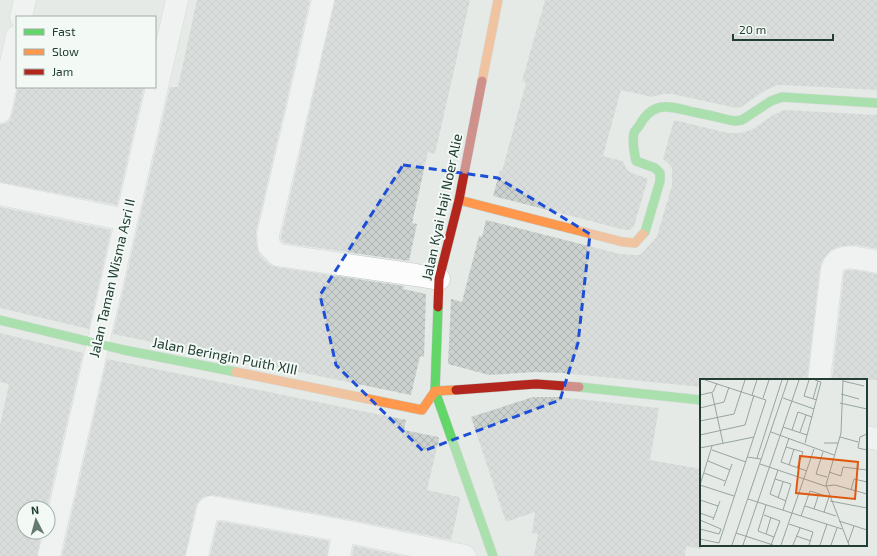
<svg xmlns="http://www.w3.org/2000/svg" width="877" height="556" font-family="'Exo 2',sans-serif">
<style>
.building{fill:url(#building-cross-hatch)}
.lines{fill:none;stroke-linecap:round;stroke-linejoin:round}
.street-casing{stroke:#c2c7c4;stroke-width:23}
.fast-casing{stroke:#c0c8c4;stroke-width:10}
.slow-casing{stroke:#c0c8c4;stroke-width:10}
.jam-casing{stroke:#c0c8c4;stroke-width:10}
.street{stroke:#fbfcfb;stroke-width:22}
.fast{stroke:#63d668;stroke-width:9}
.slow{stroke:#ff974d;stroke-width:9}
.jam{stroke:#b3261e;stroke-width:9}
.marked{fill:none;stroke:#1d4ed8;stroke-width:3;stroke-dasharray:8 5;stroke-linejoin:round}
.labels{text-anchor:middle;stroke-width:4;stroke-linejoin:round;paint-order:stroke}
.street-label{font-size:14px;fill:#223e34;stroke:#f3f9f5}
.inset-road{fill:none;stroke:#97a59f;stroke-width:1}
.view{fill:#de580e;fill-opacity:0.15;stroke:#de580e;stroke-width:2}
.inset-edge{fill:none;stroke:#223e34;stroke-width:2}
</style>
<defs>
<pattern id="building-cross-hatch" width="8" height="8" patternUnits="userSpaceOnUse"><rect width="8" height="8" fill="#cbd1ce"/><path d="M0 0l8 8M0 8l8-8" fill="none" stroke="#aeb4b2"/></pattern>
</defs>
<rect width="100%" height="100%" fill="#e5eae7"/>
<path class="building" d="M197,0H310L256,232L257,247L260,255L269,264L276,267L404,286L403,289L426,294L424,357L420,356L411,395L113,334L170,87H178Z
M335,0H470L435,154L428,152L412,223L417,224L409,261L284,243L281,240V236Z
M545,0H877V90L782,85H778L766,90L741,107L736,108L672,94H662L652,97L621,90L603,156L623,161L627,170L632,173L648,179L634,226L630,230H625L493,196L500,171H502L526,83L522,81Z
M18,87H144L117,205L0,182V124H4L9,121L12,115Z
M784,110L877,115V249L857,245L842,246L831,250L823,259L820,268L807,380H701V387L562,373L535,372L489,375L448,364L451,299L462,302L479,236L482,237L486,220L620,254L634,255H639L644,251L654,240L657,236L672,185V168L669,164L663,159L674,120L728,133H740L745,132L753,129L773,115Z
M0,207L111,230L89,329L0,308Z
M847,270H854L877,274V380H832L844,272Z
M0,333L83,353L47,508H24V532H42L37,556H0V425L9,384L0,382Z
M107,359L406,420L404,430L438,437L439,439L427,490L459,497L460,500L451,540L347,519L213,495L204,497L201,499L196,506L185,556H62Z
M533,397H560L659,408L650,460L701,469V549L686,546L685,556H534L538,534L532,533L535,512L506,522L471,417Z
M218,521L329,541L327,556H210Z
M354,546L403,556H352Z"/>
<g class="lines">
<defs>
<path id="street" d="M323,0L268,235L269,246L278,255L416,275L439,279
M21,17L25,0
M0,112L17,36
M0,194L126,220
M819,380L832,269C833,267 833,265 835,263C844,252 865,260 877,262
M866,437L877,439
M49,556L177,0
M197,556L208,509L211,507L344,531L465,556
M339,556L344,531"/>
<path id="fast" d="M643,234L645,232L660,181V173L655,168L636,161C634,152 632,142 634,133C635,130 638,128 639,126C653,100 669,106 693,112C705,114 717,117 729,120L736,121L742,120L771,101L782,97L877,103
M438,307L435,391L493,556
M0,320L124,350L236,372
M579,387L701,400"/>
<path id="slow" d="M482,81L498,0
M459,200L623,242L635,243L643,234
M236,372L422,410L435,391L456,390"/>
<path id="jam" d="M438,307L439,279L459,200L482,81
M456,390L536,384L579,387"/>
</defs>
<use href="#street" class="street-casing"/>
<use href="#fast" class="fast-casing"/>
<use href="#slow" class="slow-casing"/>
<use href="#jam" class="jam-casing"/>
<use href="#street" class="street"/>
<use href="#fast" class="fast"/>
<use href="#slow" class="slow"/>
<use href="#jam" class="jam"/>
</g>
<path d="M0 0H877V556H0ZM403,165L498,178L590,234L578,343L560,400L423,451L336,365L320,295Z" fill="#e5eae7" fill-opacity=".55" fill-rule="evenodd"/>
<path class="marked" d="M403,165L498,178L590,234L578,343L560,400L423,451L336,365L320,295Z"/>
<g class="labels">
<g class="street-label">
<text transform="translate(442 207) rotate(-78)" y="5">Jalan Kyai Haji Noer Alie</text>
<text transform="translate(112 278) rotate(-77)" y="5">Jalan Taman Wisma Asri II</text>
<text transform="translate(225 356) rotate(11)" y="5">Jalan Beringin Puith XIII</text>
</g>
</g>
<g transform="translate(700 379)">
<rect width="167" height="167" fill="#e5eae7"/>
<path class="inset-road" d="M109,1L104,17L117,21M143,1L141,54L126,106L149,166M143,2L164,7M12,14L23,64M141,15L159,20M0,16L13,13L17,4M52,16L57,1M63,19L69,1M83,19L114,30M113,20L118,2M140,24L167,30M0,29L24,23L29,8M0,42L34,35L45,1M83,48L107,56M92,51L98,33L112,38M71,53L134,76M100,53L106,36M167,55L160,58L158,69L167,71M0,56L45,46L54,16M140,58L158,63M89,59L81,83L107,92M105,64L121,3L115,1M124,64H138M86,68L103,73L97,89M0,69L54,58M12,71L46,83M123,73L116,95L127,98M47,78L61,80M57,79L82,1M8,82L30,91M60,85L125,107L135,106L167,115M89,86L94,70M78,91L70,115L86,122M129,93L141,97L143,88L167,91M4,94L25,102M75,100L91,105L83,131M0,106L12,67M0,106L34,117M24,107L32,85M151,111L154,100L167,103M78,119L83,103M48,120L142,150M0,121L18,127M130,122L167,129M66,126L58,152L74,158M105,127L136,137M114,130L119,114M124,133L129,118M0,134L14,139M64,136L80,142L71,166M101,137L110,112L129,118M0,141L21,150L19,155L0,150M13,141L20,122M139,142L167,151M89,145L113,153L109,166M36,154L73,166M66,155L71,138M96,157L111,162M0,160L19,164L66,21L5,1M148,164L154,147M32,166L88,1M43,166L99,1M81,166L114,70M93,166L100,149M120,166L127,145M131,166L137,149"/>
<path class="view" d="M100,77L158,83L155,120L96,114Z"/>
<rect width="167" height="167" class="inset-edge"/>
</g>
<rect x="16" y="16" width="140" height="72" fill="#f3f9f5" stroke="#9faea8"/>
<rect x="24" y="29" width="20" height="6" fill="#63d668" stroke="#9faea8"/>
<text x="52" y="36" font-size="12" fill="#223e34">Fast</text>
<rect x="24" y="49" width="20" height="6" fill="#ff974d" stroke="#9faea8"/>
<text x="52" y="56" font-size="12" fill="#223e34">Slow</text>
<rect x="24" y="69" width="20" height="6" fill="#b3261e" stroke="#9faea8"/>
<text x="52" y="76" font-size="12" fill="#223e34">Jam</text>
<g transform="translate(36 520) rotate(354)"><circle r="19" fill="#f3f9f5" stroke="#9faea8"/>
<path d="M0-3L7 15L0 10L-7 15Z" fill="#667a73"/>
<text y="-6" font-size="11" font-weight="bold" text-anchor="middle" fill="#223e34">N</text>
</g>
<path d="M733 34v6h100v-6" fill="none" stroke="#223e34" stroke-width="2"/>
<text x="739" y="34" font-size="12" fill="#223e34" stroke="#f3f9f5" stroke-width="3" paint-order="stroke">20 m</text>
</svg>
